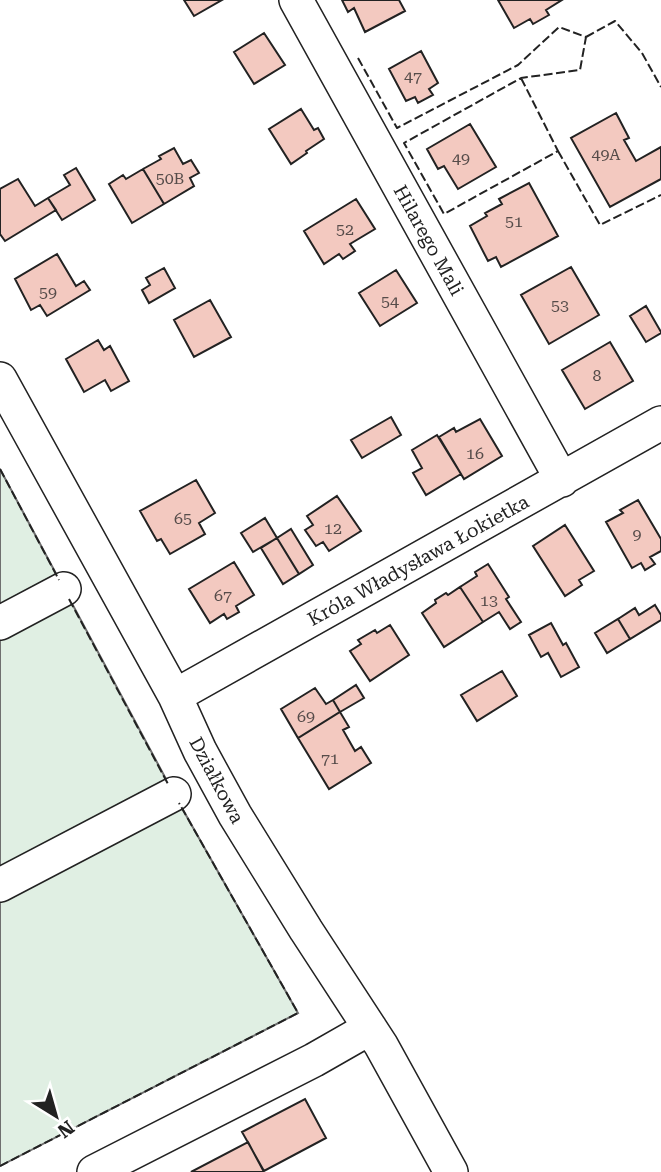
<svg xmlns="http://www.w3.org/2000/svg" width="661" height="1172" font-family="'Roboto Serif',serif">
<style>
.green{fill:#e0efe3;stroke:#6f6f6f;stroke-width:2}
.building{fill:#f3c9c0;stroke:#222;stroke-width:2}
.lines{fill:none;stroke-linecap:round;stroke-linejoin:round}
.minor-casing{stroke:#222;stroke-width:36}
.minor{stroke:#fff;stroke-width:33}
.fence{stroke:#222;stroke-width:2;stroke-dasharray:9 3.5;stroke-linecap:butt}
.labels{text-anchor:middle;stroke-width:5;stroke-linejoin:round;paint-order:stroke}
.number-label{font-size:16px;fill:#564c4a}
.street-label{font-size:19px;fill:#222;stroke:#fff}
</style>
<rect width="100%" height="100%" fill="#fff"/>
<path class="green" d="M0,469L174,794L298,1013L0,1166Z"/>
<path class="building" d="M184,0H222L194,16Z
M342,0H399L405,11L365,32L354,8L348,12Z
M498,0H562L546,10L549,15L533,24L530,19L514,28Z
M264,33L285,65L254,84L234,52Z
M421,51L438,83L429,89L433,95L418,103L415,97L406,101L389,69Z
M301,109L314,130L318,128L324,139L306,151L307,153L291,164L269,129Z
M616,113L629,138L624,140L636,161L661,147V179L610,207L571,138Z
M470,124L496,167L458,189L444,166L438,169L427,149Z
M174,148L183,164L191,160L199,173L190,178L194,186L164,204L143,169L161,159L159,156Z
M76,168L95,200L62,220L48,198L70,185L64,175Z
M143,169L164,204L132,223L109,184L123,175L126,179Z
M18,179L35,206L48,198L56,210L5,241L0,234V189Z
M529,183L558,236L501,267L496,257L488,261L470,226L487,216L485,213L502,204L499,199Z
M356,199L375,229L350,244L355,251L343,259L339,254L324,264L304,231Z
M57,254L76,286L84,281L90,290L47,316L40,305L31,310L15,279Z
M571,267L599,315L549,344L521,295Z
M164,268L175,288L149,303L142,290L150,285L146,278Z
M396,270L417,303L380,326L359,293Z
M210,300L231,337L194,357L174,320Z
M646,306L661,332V333L646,342L630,316Z
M98,340L104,350L110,346L129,381L111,391L105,380L84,392L66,359Z
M610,342L633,381L585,409L562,370Z
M391,417L401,435L362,458L351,440Z
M480,419L502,456L464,479L439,437L454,428L456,432Z
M437,435L461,474L426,495L413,473L422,468L412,450Z
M196,480L215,513L199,523L205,534L170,554L161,539L157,541L140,511Z
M337,496L361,531L329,551L323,542L316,546L305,530L313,525L307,516Z
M638,500L661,539V551L650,557L655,564L645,570L641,563L632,568L606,522L623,513L620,510Z
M265,518L277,538L253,552L241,533Z
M565,525L594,571L579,580L582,585L565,596L533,546Z
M291,529L313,565L299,574L277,538Z
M277,538L299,574L283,584L261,548Z
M234,562L254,595L236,606L239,612L227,619L224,614L210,623L189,589Z
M488,564L509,597L506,599L521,622L510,629L499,612L483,622L460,587L477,576L475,572Z
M460,587L483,622L444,647L422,613L436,603L435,600L446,593L448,595Z
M655,605L661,615V620L630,639L618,619L635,608L639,615Z
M618,619L630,639L607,653L595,633Z
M551,623L563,645L566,643L579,667L561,677L548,653L541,657L529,635Z
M390,625L409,655L370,681L350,651L361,644L358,640L375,630L377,633Z
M502,671L517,696L477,721L461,695Z
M356,685L364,698L340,712L333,700Z
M315,688L326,704L333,700L340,712L298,738L281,709Z
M340,712L349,727L343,730L355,751L361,747L371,763L329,789L298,738Z
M305,1099L326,1138L264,1171L242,1132Z
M248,1142L264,1172H191Z"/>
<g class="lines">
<defs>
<path id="minor" d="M296,0L562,480
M0,379L175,696L200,751L235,815L306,930L381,1045L451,1172
M0,623L64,589
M175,696L661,423
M0,885L174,794
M94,1172L314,1060L370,1028"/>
</defs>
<use href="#minor" class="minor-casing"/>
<use href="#minor" class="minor"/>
<path class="fence" d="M586,37L615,21L642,53L661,87
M358,58L397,128L518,65L559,27L586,37L580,70L521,78L404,143L444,214L558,151L521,78
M558,151L600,225L661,195
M0,469L59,580
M69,599L168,784
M0,1166L298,1013L179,803"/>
</g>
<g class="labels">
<g class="number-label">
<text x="413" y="82">47</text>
<text x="606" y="160">49A</text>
<text x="461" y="164">49</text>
<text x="170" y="184">50B</text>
<text x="514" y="227">51</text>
<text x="345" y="235">52</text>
<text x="48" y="298">59</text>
<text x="390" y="307">54</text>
<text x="560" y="311">53</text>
<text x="597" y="381">8</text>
<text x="475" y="459">16</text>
<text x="183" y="524">65</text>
<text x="333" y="534">12</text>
<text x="637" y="540">9</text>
<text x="223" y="601">67</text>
<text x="489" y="606">13</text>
<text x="306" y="722">69</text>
<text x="330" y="764">71</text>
</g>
<g class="street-label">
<text transform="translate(429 240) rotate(61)" y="7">Hilarego Mali</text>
<text transform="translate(418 560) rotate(-29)" y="7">Króla Władysława Łokietka</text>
<text transform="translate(217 780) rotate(62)" y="7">Działkowa</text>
</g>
</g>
<g transform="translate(56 1116) rotate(143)" stroke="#ffffff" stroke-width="5" paint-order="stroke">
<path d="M0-5L12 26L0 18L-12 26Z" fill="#222222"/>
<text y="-10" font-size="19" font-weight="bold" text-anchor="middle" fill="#222222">N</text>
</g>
</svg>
